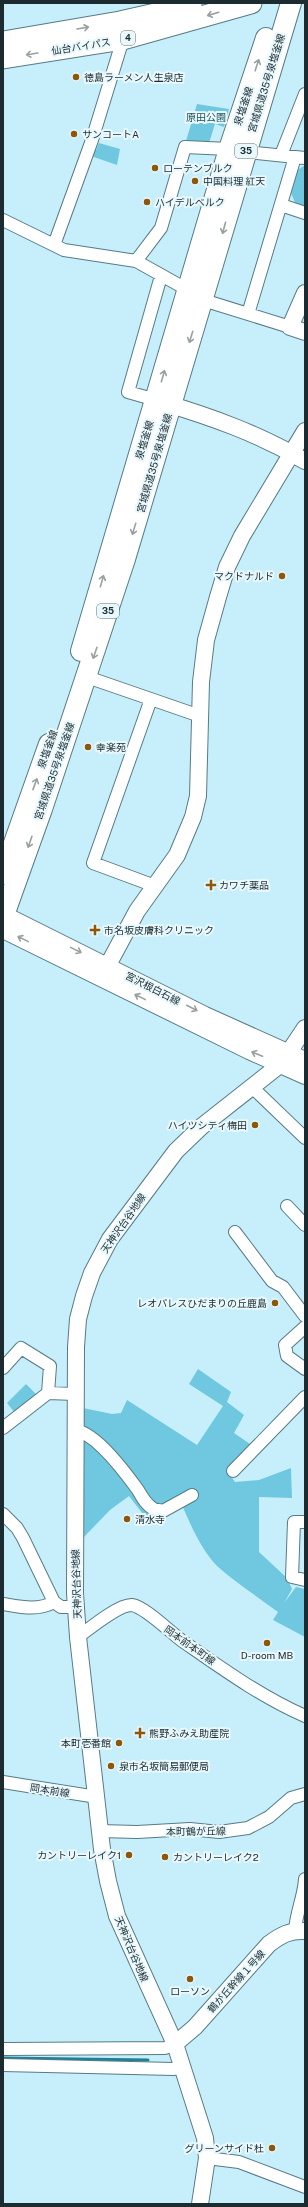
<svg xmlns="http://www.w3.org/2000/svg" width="308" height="2207" font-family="'Public Sans','Noto Sans JP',sans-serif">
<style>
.green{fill:#6fc8df}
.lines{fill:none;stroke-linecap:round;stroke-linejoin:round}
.stream{stroke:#1f8096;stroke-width:3}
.minor-casing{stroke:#567b85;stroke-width:14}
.tertiary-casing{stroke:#567b85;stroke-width:18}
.primary-casing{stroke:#567b85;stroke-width:22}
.trunk-casing{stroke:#567b85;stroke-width:23}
.minor{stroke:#fff;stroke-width:12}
.tertiary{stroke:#fff;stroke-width:16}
.primary{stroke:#fff;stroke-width:20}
.trunk{stroke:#fff;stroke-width:21}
.oneway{stroke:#98a0a1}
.poi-dot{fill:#8d570a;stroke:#e8f8fc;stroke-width:1.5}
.labels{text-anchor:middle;stroke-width:4;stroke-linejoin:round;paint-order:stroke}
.shield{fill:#e8f8fc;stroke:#58686c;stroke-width:1}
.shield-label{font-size:9px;font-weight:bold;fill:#1b2b2f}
.street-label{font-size:10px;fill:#1b2b2f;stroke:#e8f8fc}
.poi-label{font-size:10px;fill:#1b2b2f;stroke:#e8f8fc;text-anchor:start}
.park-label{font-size:10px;fill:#1d505c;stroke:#e8f8fc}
</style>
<rect width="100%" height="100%" fill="#c7effb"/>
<path class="green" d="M197,104L229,109L224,127L215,124L209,143L186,141Z
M99,143L120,149L117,165L91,156L93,149L96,150Z
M305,165V208L296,205L291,193L296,171Z
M198,1369L231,1392L227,1402L244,1415L234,1433L253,1446L228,1472L235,1482L259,1480L291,1468L292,1498L259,1497V1552L287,1578L292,1589L284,1603L296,1587L305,1589V1637L273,1620L278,1612C258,1597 236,1583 217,1566C201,1549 191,1526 182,1505L163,1516L146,1518L129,1496L110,1510L84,1537L83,1408L112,1414L121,1413L127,1400L197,1445L223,1406L189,1384Z
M26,1384L38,1396L15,1413L7,1403Z"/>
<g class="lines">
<path class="stream" d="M3,2058L148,2060"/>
<defs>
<path id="minor" d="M246,152L305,158
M281,155L305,94
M281,205L305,213
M3,220L64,250L136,261L188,290
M54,245L92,140L123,39
M136,261L161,228L185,147L229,149
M203,300L290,327
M248,314L295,157
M156,400L128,392L161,276
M87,677L200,716
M151,699L93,863L155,886
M252,1087L305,1138
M287,1206L305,1225
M235,1232L272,1281L283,1287L305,1316
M305,1327L285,1345L287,1356L305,1369
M3,1368L21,1348L50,1366L48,1393L75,1394
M3,1428L48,1393
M75,1430C97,1434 125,1472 138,1490C142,1497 146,1505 154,1509C156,1510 160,1510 163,1511L192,1495
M233,1471L305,1397
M3,1514L17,1528L23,1538L54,1602L61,1607H76
M305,1522H294L292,1577L305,1580
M3,1604C21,1607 38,1611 54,1602
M78,1637C89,1629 119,1604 132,1605C145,1607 169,1631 181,1640C220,1667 261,1697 305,1716
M3,1782L97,1797
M100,1831L137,1832L190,1829L219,1832L248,1828L269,1817L291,1798L305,1794
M295,1931C296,1912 304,1897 305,1879
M3,2049L165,2048L175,2044
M3,2065L174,2069L182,2067
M207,2158L239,2162L305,2187"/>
<path id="tertiary" d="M305,293L290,327L305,332
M161,402C212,417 259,434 305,461
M3,914L205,1015L305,1060
M3,930L249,1051L305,1076
M108,965L137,911L177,855L193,817L198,796L201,682L206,640L218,597L227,567L242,536L305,431
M175,2044L195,2027L269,1944C281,1935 290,1930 305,1931
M200,2204L207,2158L205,2138L175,2044L117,1916L108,1881L102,1849L78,1637L75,1593L76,1347L78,1319L84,1296L92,1273L110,1239L176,1151L201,1127L281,1064L305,1028"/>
<path id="primary" d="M81,651L229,149L266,38
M3,874L49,744
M3,918L42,809L125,559L291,3"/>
<path id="trunk" d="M3,42L120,22L191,6
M3,58L123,39L251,3"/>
</defs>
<use href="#minor" class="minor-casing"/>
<use href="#tertiary" class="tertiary-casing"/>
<use href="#primary" class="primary-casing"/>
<use href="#trunk" class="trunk-casing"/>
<use href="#minor" class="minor"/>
<use href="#tertiary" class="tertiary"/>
<use href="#primary" class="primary"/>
<use href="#trunk" class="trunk"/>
</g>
<defs><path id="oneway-shaft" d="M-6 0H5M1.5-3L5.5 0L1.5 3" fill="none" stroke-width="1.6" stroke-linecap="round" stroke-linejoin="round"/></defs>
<g class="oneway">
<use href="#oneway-shaft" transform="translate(213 14) rotate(164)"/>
<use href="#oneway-shaft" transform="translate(83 28) rotate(-10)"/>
<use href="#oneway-shaft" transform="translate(32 54) rotate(171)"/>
<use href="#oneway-shaft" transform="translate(257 65) rotate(-72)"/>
<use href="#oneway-shaft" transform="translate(224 228) rotate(105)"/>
<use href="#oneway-shaft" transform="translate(191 337) rotate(107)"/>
<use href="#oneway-shaft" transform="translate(163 376) rotate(-74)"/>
<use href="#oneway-shaft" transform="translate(134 529) rotate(107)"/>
<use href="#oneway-shaft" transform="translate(102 581) rotate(-74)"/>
<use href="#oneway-shaft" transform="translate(95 653) rotate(109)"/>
<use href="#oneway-shaft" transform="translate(35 784) rotate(-70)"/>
<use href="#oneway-shaft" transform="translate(30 842) rotate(109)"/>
<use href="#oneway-shaft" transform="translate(23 939) rotate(-154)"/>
<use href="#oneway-shaft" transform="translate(76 950) rotate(26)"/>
<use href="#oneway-shaft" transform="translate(140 997) rotate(-154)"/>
<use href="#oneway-shaft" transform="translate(192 1008) rotate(27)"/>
<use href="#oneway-shaft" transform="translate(257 1054) rotate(-158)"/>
</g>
<g class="poi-dot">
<circle cx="76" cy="77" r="4"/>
<circle cx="74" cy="134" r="4"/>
<circle cx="155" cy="168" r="4"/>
<circle cx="195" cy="181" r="4"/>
<circle cx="147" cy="202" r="4"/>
<circle cx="282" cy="576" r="4"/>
<circle cx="88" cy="747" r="4"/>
<path d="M209 879h4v4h4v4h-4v4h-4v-4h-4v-4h4z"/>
<path d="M93 924h4v4h4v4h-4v4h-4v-4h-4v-4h4z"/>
<circle cx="255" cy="1125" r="4"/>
<circle cx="275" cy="1303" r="4"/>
<circle cx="127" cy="1519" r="4"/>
<circle cx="267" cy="1643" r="4"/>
<path d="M138 1727h4v4h4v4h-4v4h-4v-4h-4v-4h4z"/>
<circle cx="119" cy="1743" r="4"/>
<circle cx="111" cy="1766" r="4"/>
<circle cx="129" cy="1855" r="4"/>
<circle cx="165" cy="1857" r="4"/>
<circle cx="190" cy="1979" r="4"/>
<circle cx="272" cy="2148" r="4"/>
</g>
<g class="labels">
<g class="shield">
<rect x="121" y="31" width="14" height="14" rx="3"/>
<rect x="235" y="144" width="22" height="14" rx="3"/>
<rect x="97" y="604" width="22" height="14" rx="3"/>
</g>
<g class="shield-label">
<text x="128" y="41">4</text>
<text x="246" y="154">35</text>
<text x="108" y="614">35</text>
</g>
<g class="street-label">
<text transform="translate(81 46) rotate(-9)" y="4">仙台バイパス</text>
<text transform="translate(266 83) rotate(-73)" y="4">宮城県道35号泉塩釜線</text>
<text transform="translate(243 106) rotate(-72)" y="4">泉塩釜線</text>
<text transform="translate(144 440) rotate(-73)" y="4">泉塩釜線</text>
<text transform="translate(154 463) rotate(-74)" y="4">宮城県道35号泉塩釜線</text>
<text transform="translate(47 749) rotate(-70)" y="4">泉塩釜線</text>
<text transform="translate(54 771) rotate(-71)" y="4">宮城県道35号泉塩釜線</text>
<text transform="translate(153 988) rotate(27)" y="4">宮沢根白石線</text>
<text transform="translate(123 1223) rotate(-55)" y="4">天神沢台谷地線</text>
<text transform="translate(76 1584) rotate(-92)" y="4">天神沢台谷地線</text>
<text transform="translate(190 1645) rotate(35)" y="4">岡本前本町線</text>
<text transform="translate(50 1790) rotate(9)" y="4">岡本前線</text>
<text transform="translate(196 1831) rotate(-1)" y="4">本町鶴が丘線</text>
<text transform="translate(132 1949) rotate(67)" y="4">天神沢台谷地線</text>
<text transform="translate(236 1981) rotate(-48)" y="4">鶴が丘幹線１号線</text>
</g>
<g class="poi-label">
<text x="84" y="81">徳島ラーメン人生泉店</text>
<text x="82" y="138">サンコートA</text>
<text x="163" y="172">ローテンブルク</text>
<text x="203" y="185">中国料理 紅天</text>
<text x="155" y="206">ハイデルベルク</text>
<text x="274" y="580" text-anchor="end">マクドナルド</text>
<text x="96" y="751">幸楽苑</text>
<text x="219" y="889">カワチ薬品</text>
<text x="104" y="934">市名坂皮膚科クリニック</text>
<text x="247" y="1129" text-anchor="end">ハイツシティ梅田</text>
<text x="267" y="1307" text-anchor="end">レオパレスひだまりの丘鹿島</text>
<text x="135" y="1523">清水寺</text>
<text x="267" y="1659" text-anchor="middle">D-room MB</text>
<text x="149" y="1737">熊野ふみえ助産院</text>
<text x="111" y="1747" text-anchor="end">本町壱番館</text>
<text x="119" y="1770">泉市名坂簡易郵便局</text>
<text x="121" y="1859" text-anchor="end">カントリーレイク1</text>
<text x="173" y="1861">カントリーレイク2</text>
<text x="190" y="1995" text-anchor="middle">ローソン</text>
<text x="264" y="2152" text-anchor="end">グリーンサイド杜</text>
</g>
<g class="park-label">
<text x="206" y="121">原田公園</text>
</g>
</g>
<rect width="308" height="2207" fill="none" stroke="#1b2b2f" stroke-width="8"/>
</svg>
